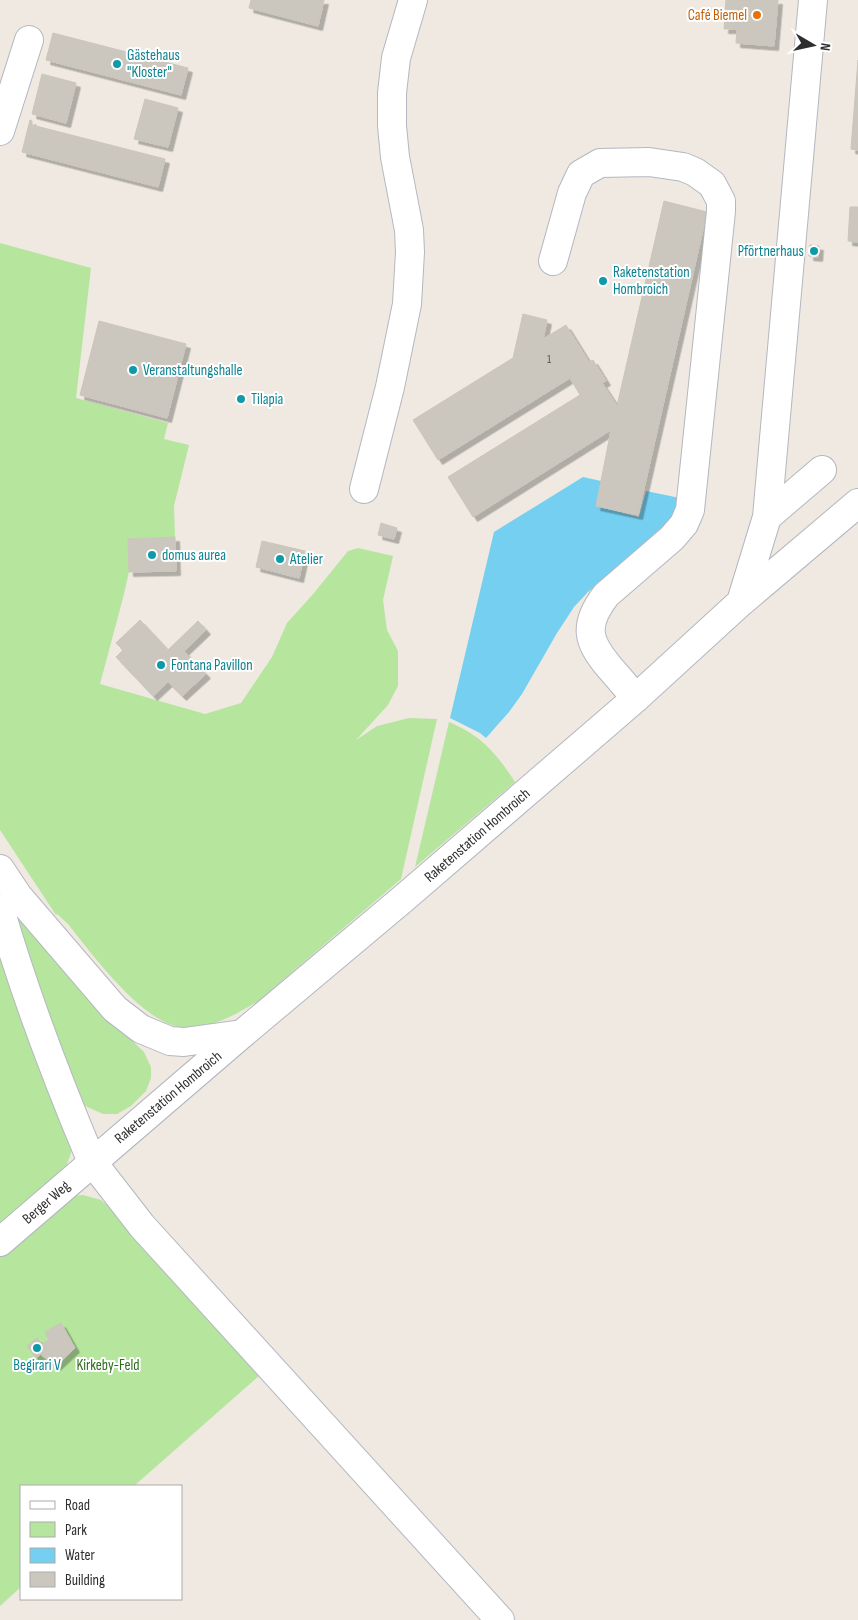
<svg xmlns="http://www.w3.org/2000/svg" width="858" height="1620" font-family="'Sofia Sans Condensed',sans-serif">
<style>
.green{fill:#b6e59e}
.water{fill:#75cff0}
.building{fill:#cbc7bf;stroke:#cbc5ba;filter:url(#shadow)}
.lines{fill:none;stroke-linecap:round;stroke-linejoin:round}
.minor-casing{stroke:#b4b7c1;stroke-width:30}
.minor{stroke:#fff;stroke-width:28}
.food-dot{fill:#e8710a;stroke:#fff;stroke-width:2}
.culture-dot{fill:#0f9aa8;stroke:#fff;stroke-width:2}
.labels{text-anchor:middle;stroke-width:4;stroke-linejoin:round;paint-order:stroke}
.number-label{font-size:12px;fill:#555452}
.food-label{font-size:15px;fill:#c56008;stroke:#fff;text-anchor:end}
.culture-label{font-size:15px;fill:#0d838f;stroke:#fff;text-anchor:start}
.street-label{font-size:15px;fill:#2e2e2e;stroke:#fff}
.park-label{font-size:15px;fill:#2c6e1b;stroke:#fff}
</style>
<defs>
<filter id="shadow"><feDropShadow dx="4.5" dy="4.5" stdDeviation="0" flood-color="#0004"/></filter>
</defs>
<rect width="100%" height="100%" fill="#efe9e1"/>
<path class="green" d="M0,243L91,268L76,398L168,423L164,439L189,445L174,506L175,537L128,539L129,572L123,598L100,684L205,714L241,703L272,657L287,623L314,593L348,551L358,548L393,556L383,600L387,630L398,651V686L388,705L356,740L377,726L409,718L437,719L401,879L257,1002C235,1015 212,1028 186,1028C145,1027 92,954 68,924L57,914L56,915L0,830Z
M449,722C482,736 496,753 515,782L415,867Z
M16,910L45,950L83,993L144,1052L151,1067V1078L146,1091L131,1106L117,1114H103L85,1106L71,1091L11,914Z
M0,933L72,1150L64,1173L0,1229Z
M83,1195L101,1200L109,1207L260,1375L134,1486H21V1587L0,1606V1247L72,1196Z"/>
<path class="water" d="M583,477L601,481L596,506L639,517L646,491L680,498L676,512L664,530L588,592L574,607L557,633L522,694L509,712L486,738L480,733L450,718L494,532Z"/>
<path class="building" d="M251,0H324L318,26L249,8Z
M726,0H739L737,29H724Z
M739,0H778L774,46L736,43Z
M53,33L188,68L181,95L46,60Z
M858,60V150L851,149Z
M42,74L76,83L66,123L32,114Z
M145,99L178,108L168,147L134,139Z
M30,120L32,121V125L165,159L158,187L22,152Z
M664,201L707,212L638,515L596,506L611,430L473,517L448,477L580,395L570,378L438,460L413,420L513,358L523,314L547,320L543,339L566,325L589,362L593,360L606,381L602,383L617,406Z
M850,207H858V242L848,241Z
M810,245L819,246L818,257L809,256Z
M99,321L186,344L167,418L80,395Z
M381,523L397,528L394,539L378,535Z
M175,537L176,571L129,572L128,539Z
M262,541L305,551L299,578L256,567Z
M140,620L168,650L198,621L206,630L184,651L206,674L182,696L168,682L153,696L116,657L123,650L116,643Z
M61,1323L75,1348L56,1366L40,1354L46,1350L42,1344L49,1340L45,1332Z
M37,1338L46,1350L36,1358L27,1346Z"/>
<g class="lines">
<defs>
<path id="minor" d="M0,131L29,40
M553,261L572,193L581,174L600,163L649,162L683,167L695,172L712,184L721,201V211L690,510L684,524L672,538L606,595C583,625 587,641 610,668C619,678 627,688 636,698
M364,489L390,387L407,304L410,252L409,230L395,157L392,126V93L396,58L413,0
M767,517L822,470
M741,602L767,517L813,0
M0,869L18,896L115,1009L141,1029L170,1041L184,1042L242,1034
M0,909C25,995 57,1079 92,1162L97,1168L142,1226L500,1620
M0,1242L242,1034L404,898L636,698L741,602L858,503"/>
</defs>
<use href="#minor" class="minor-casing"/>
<use href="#minor" class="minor"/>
</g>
<circle class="food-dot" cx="757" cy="15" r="5"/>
<g class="culture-dot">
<circle cx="117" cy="64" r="5"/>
<circle cx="814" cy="251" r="5"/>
<circle cx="603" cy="281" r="5"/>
<circle cx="133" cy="370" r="5"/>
<circle cx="241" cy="399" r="5"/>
<circle cx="152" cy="555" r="5"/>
<circle cx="280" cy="559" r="5"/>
<circle cx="161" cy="665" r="5"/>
<circle cx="37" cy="1348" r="5"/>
</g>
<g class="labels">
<g class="number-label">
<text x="549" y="363">1</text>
</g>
<g class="food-label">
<text x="747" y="20">Café Biemel</text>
</g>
<g class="culture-label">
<text x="127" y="60">Gästehaus<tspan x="127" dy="17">"Kloster"</tspan></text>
<text x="804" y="256" text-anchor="end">Pförtnerhaus</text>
<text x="613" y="277">Raketenstation<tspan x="613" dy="17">Hombroich</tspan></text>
<text x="143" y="375">Veranstaltungshalle</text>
<text x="251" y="404">Tilapia</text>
<text x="162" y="560">domus aurea</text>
<text x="290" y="564">Atelier</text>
<text x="171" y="670">Fontana Pavillon</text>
<text x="37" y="1370" text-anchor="middle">Begirari V</text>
</g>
<g class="street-label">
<text transform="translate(477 835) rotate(-41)" y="5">Raketenstation Hombroich</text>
<text transform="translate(168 1097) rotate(-40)" y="5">Raketenstation Hombroich</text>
<text transform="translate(46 1202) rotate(-41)" y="5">Berger Weg</text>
</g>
<g class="park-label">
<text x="108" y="1370">Kirkeby-Feld</text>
</g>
</g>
<rect x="20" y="1485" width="162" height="115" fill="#ffffff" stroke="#ababab"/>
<rect x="30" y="1501" width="25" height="8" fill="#ffffff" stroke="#ababab"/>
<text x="65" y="1510" font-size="15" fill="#2e2e2e">Road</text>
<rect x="30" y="1522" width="25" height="15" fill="#b6e59e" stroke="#ababab"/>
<text x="65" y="1535" font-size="15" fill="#2e2e2e">Park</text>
<rect x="30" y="1548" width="25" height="15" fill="#75cff0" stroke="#ababab"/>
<text x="65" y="1560" font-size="15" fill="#2e2e2e">Water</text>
<rect x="30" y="1572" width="25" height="15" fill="#cbc7bf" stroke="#ababab"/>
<text x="65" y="1585" font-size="15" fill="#2e2e2e">Building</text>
<g transform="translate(813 45) rotate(99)" stroke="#ffffff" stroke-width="4" paint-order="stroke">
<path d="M0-4L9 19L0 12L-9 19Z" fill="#2e2e2e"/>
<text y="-8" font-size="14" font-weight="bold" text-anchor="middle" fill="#2e2e2e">N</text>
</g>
</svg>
